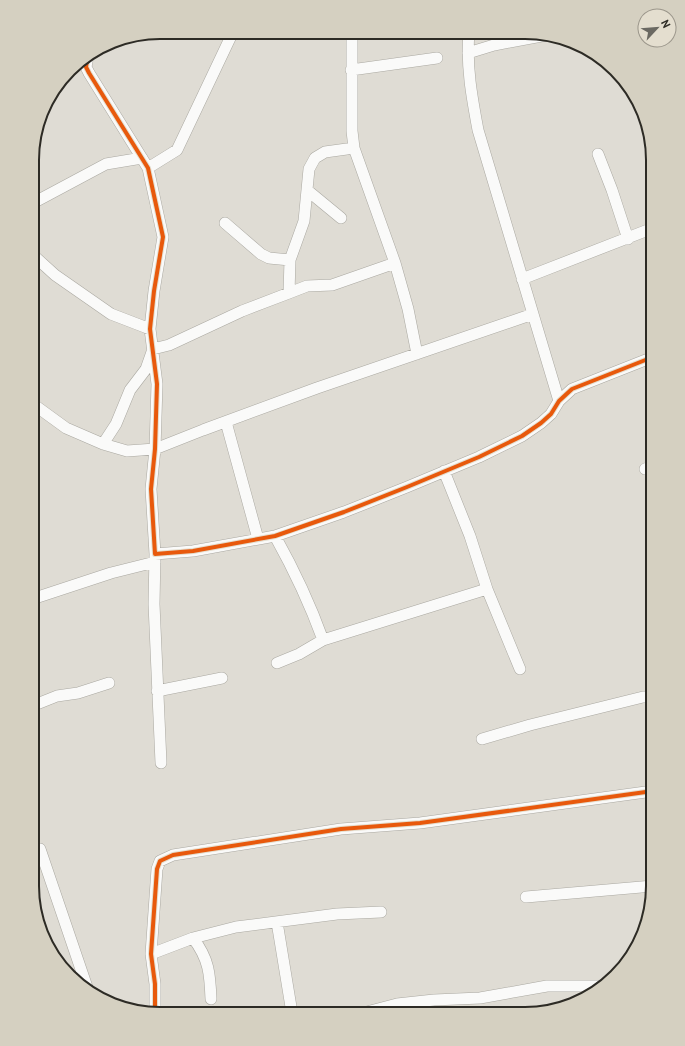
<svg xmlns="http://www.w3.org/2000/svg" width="685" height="1046" font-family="'PT Sans',sans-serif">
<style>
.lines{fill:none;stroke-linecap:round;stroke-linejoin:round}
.minor-casing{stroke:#aaa8a1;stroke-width:12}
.minor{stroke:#fafaf9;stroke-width:11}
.cycleway-casing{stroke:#e4decf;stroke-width:6}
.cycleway{stroke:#e8590c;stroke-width:4}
.rim{fill:none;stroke:#2d2b25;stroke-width:2}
</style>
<rect width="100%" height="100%" fill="#dfdcd4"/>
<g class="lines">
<defs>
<path id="minor" d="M352,33V131L354,148L395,263L408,309L417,354
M469,33C466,66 472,98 478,130L559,401
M468,53L494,45L547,35
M88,56L86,67L89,73L148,168L163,237L154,291L150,329L157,384L155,449L151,489L155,554L193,551L275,536L344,512L407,487L479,457L522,436L541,423L551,414L559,401L572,389L653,357
M351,70L437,58
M598,154L612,190L628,239
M148,168L177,150L233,32
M307,190L341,218
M33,203L106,164L142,158
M225,223L261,254L269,258L290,260
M33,255L55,275L111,314L150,329
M522,279L653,228
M289,293L290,260L304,221L309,169L315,158L325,152L354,148
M33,404L66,428L103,444L127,451L155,449L203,430L317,388L533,314
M226,422L258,539
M103,444L116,424L130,390L146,369L153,349L169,345L242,311L289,293L307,286L332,285L395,263
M645,469L653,466
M444,471L470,536L487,589L520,669
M275,536C294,570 310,604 323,640
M155,554L154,604L161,763
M32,599L111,573L155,562
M277,663L299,654L323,640L487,589
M157,691L222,678
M32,706L57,696L78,693L109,683
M482,739L530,725L643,697H653
M40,849L88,990
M526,897L653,886
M277,922L292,1013
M193,938C209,959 210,974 211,999
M151,954L193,938L236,927L337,914L381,912
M155,1013V984L151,954L157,869L160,861L173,855L341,829L420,823L653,791
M359,1014L397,1004L434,1000L480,998L547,986H605"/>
</defs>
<use href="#minor" class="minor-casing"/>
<use href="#minor" class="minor"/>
<defs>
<path id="cycleway" d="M88,56L86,67L89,73L148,168L163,237L154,291L150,329L157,384L155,449L151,489L155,554L193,551L275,536L344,512L407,487L479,457L522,436L541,423L551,414L559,401L572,389L653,357
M155,1013V984L151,954L157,869L160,861L173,855L341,829L420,823L653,791"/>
</defs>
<use href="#cycleway" class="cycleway-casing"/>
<use href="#cycleway" class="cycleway"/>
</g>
<path d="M0 0H685V1046H0ZM160 39H525A121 121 0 0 1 646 160V886A121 121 0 0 1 525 1007H160A121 121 0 0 1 39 886V160A121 121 0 0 1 160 39Z" fill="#d5d0c1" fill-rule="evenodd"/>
<path class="rim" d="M160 39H525A121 121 0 0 1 646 160V886A121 121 0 0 1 525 1007H160A121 121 0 0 1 39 886V160A121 121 0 0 1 160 39Z"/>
<g transform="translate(657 28) rotate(64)"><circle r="19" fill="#e4decf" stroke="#9b968b"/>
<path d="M0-3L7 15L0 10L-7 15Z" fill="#6b6962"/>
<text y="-6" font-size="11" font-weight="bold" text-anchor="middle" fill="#2d2b25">N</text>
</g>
</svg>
